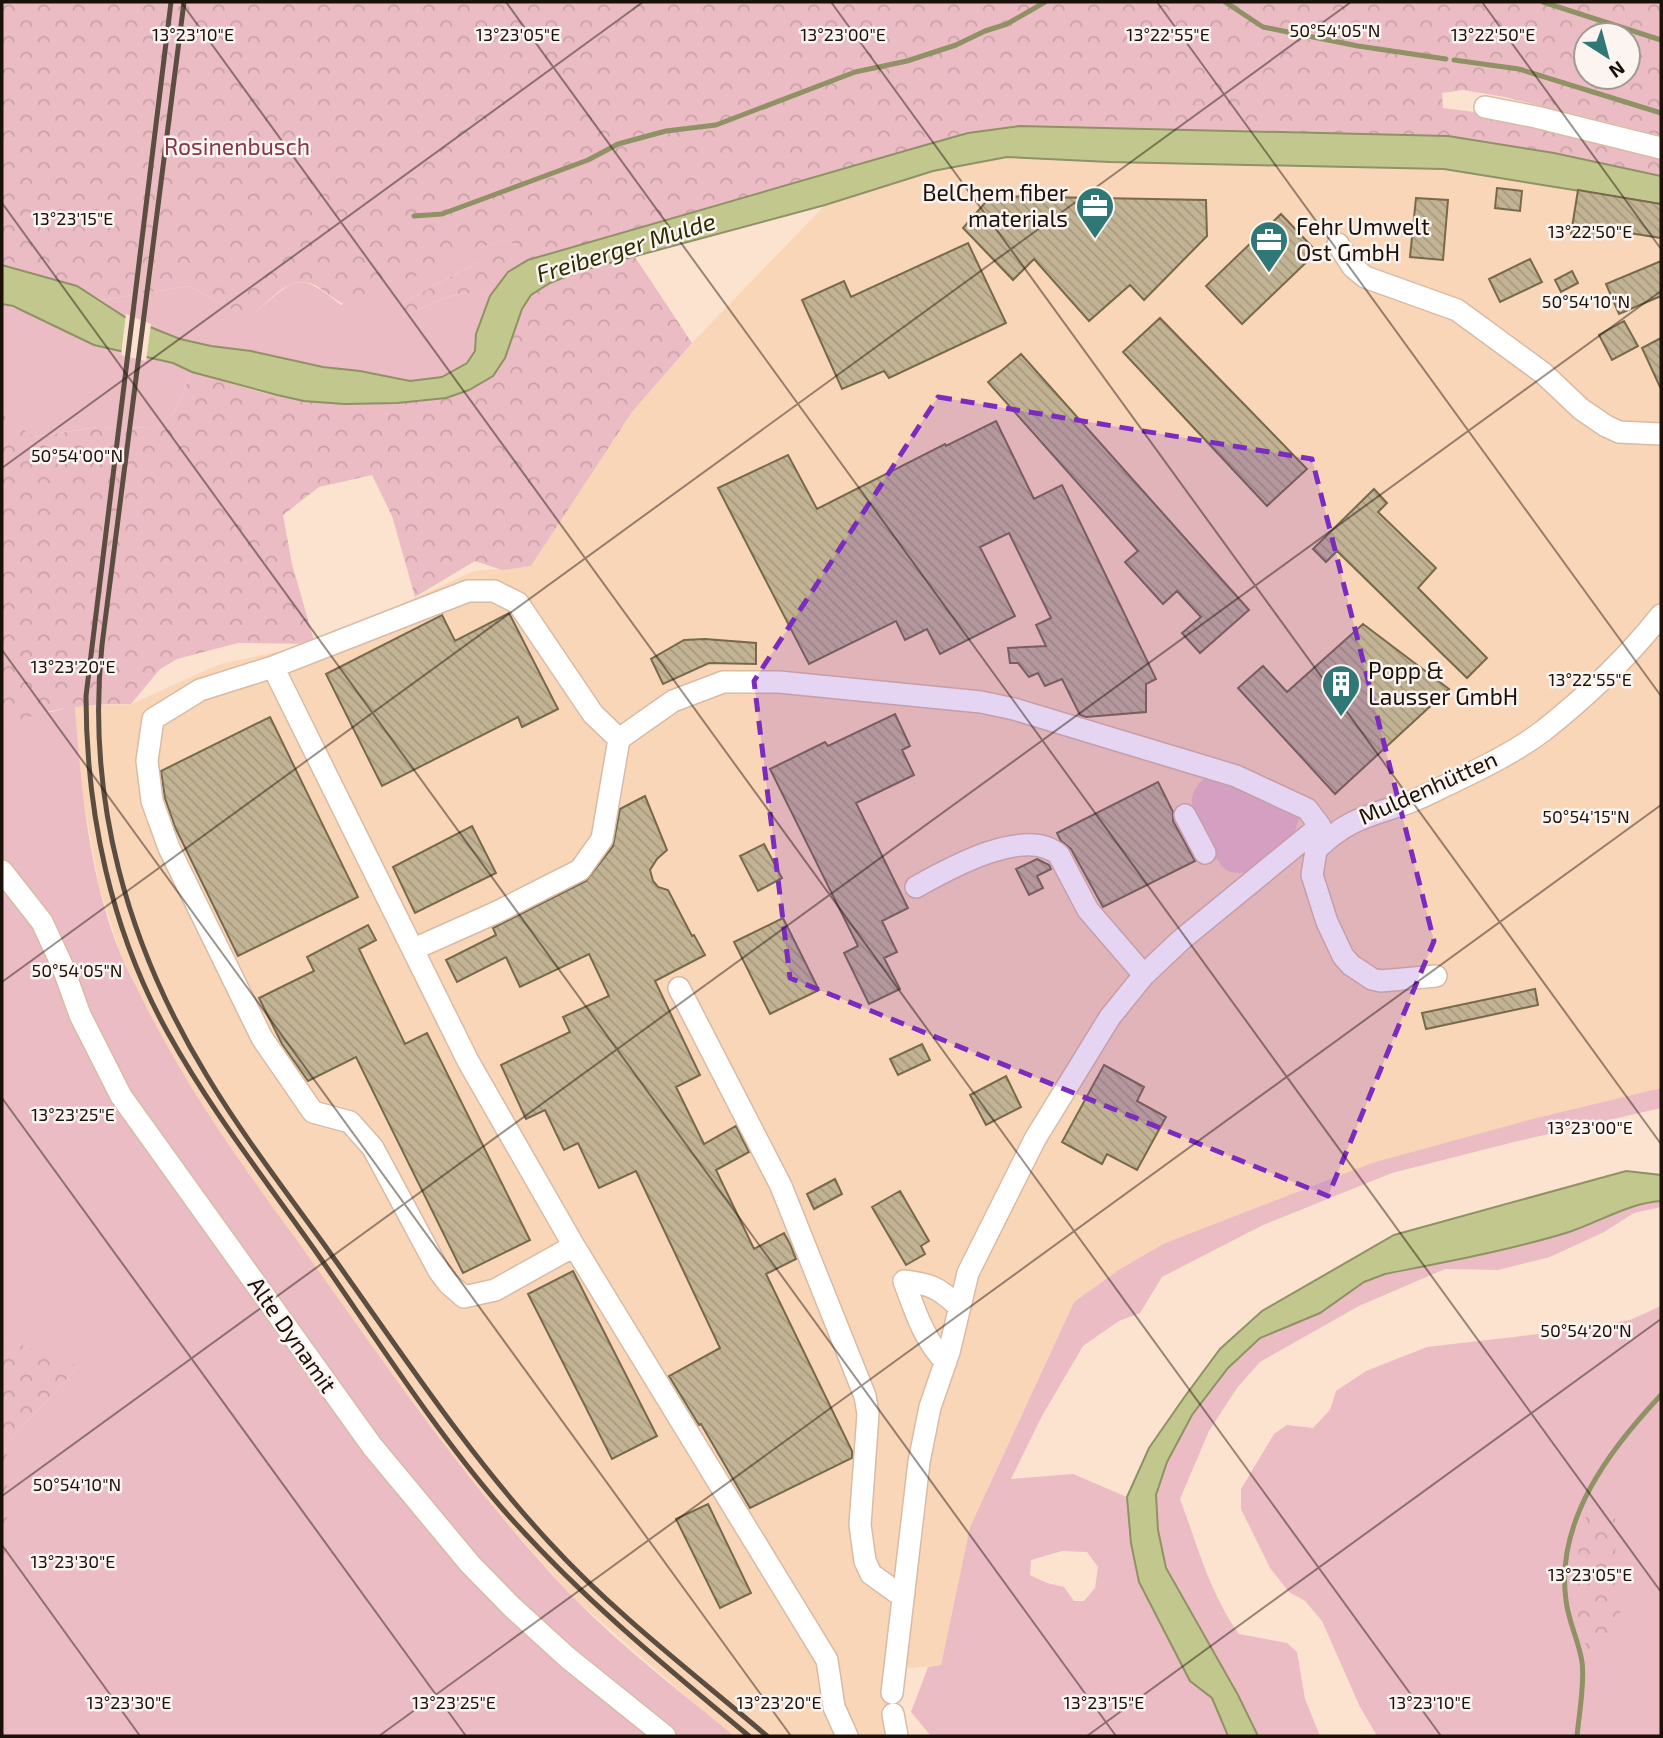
<svg xmlns="http://www.w3.org/2000/svg" width="1663" height="1738" font-family="'Exo 2',sans-serif">
<style>
.built{fill:#fad6b9}
.green{fill:#ecbcc4;fill-rule:evenodd}
.forest{fill:url(#forest-crowns);fill-rule:evenodd}
.water{fill:#c2c88d;stroke:#909165;stroke-width:2}
.pier{fill:#fce3d0}
.lines{fill:none;stroke-linecap:round;stroke-linejoin:round}
.stream{stroke:#909165;stroke-width:5}
.building{fill:url(#building-back-hatch);stroke:#776a4c;stroke-width:2}
.minor-casing{stroke:#d8bba4;stroke-width:24}
.minor{stroke:#fff;stroke-width:21}
.rail{stroke:#5c4d41;stroke-width:5}
.marked{fill:#7b2cbf;fill-opacity:0.2;stroke:#7b2cbf;stroke-width:5;stroke-dasharray:14 9;stroke-linejoin:round}
.ticks{fill:none;stroke:#1c1109;stroke-width:2;stroke-opacity:0.45}
.labels{text-anchor:middle;stroke-width:5;stroke-linejoin:round;paint-order:stroke}
.park-label{font-size:23px;fill:#85374a;stroke:#fbf4f0}
.poi-label{font-size:23px;fill:#1c1109;stroke:#fbf4f0;text-anchor:start}
.street-label{font-size:23px;fill:#1c1109;stroke:#fbf4f0}
.water-label{font-size:24px;font-style:italic;fill:#2a2c00;stroke:#fbf4f0}
.ticks-label{font-size:18px;text-anchor:middle;fill:#1c1109;stroke:#fbf4f0;stroke-width:5;stroke-linejoin:round;paint-order:stroke}
</style>
<defs>
<pattern id="forest-crowns" width="20" height="18" patternUnits="userSpaceOnUse" patternTransform="scale(1.75)"><rect width="20" height="18" fill="#ecbcc4"/><path d="M2 6a3 3 0 1 1 6 0M12 15a3 3 0 1 1 6 0" fill="none" stroke="#caa1a7"/></pattern>
<pattern id="building-back-hatch" width="6" height="6" patternUnits="userSpaceOnUse" patternTransform="scale(1.75)"><rect width="6" height="6" fill="#c2b394"/><path d="M-1 5l2 2M0 0l6 6M5-1l2 2" fill="none" stroke="#a6997e"/></pattern>
</defs>
<rect width="100%" height="100%" fill="#fce3d0"/>
<path class="built" d="M1007,157L1110,162L1444,169L1661,204V1088L1532,1119L1163,1244L1120,1269L1074,1302L970,1527L941,1665L881,1671L892,1736H686L703,1711L574,1598L495,1510L431,1429L222,1138L191,1089L160,1034L120,953L99,885L80,780L75,706L131,704L220,664L315,644L474,571L531,566L632,412L692,343L825,205L933,171Z"/>
<path class="green" d="M505,239L518,247L478,262L400,304L404,316C430,305 462,285 490,296L476,334L475,351L467,363L442,378L410,381L360,371L323,367L251,351L211,346L180,339L125,317L101,300L189,286L237,312H256C295,279 297,269 341,305L473,250Z
M2,304L173,363L192,372L175,411L155,428L98,427L33,437L2,414Z
M75,706C81,789 89,875 120,953C126,968 135,983 142,998C186,1088 240,1162 298,1242C386,1365 467,1486 572,1596C621,1647 680,1691 734,1736H2V1575L7,1567V1443L78,1367L2,1338V727L31,714L51,712Z
M1208,777L1296,812L1299,818L1293,837L1252,871C1244,873 1232,875 1225,869C1215,861 1190,811 1192,799C1193,790 1200,780 1208,777Z
M1661,1088V1108L1514,1142L1392,1173L1261,1226L1162,1277L1140,1313L1119,1321L1083,1346L1042,1416L1011,1479L1073,1474L1127,1497L1131,1543L1139,1582L1190,1681L1212,1698L1228,1736H931L911,1712L928,1667L941,1665L970,1527L1074,1302L1120,1269L1163,1244L1372,1163L1532,1119ZM1062,1551L1087,1552L1098,1567L1095,1588L1084,1601H1074L1064,1587L1047,1583L1030,1575L1031,1560Z
M1661,1201V1207L1634,1213L1604,1232L1550,1257L1498,1270L1445,1269L1359,1306L1260,1362L1237,1388L1209,1431L1180,1499C1197,1544 1210,1594 1239,1634L1287,1643L1297,1652L1305,1699L1320,1736H1258L1238,1695L1166,1568L1158,1530L1156,1495L1167,1462L1192,1415L1227,1368L1260,1338L1320,1313L1364,1282L1385,1274C1445,1262 1510,1250 1569,1232C1599,1222 1629,1203 1661,1201Z
M1661,1306V1736H1377L1360,1707L1322,1621L1305,1601L1289,1592L1270,1568L1241,1509V1489L1274,1434L1287,1425L1313,1428L1330,1410L1336,1391L1366,1371L1427,1347L1565,1331L1630,1320Z"/>
<path class="forest" d="M2,2H1661V136L1505,97L1463,90L1442,93L1443,108L1482,113L1661,154V176L1554,153L1448,136L1019,126L968,133L922,146L529,260L508,272L490,296C461,285 430,305 404,316L400,310V304L478,262L517,246L505,239C452,257 403,282 354,308C340,304 332,297 321,289C294,269 275,296 256,312H237L189,286L101,300L77,286L2,265ZM1586,35H1628V77H1586Z
M635,257L692,343L632,412L531,566L502,570L475,561L415,597L392,516L372,475L319,487L283,515L292,564L315,644L238,643L177,659L160,669L131,704C86,703 42,709 2,727V414L34,437L98,427L155,428L175,411L192,372C229,382 268,397 307,401C353,407 400,403 446,398L522,309C525,305 528,299 531,295C553,272 605,265 635,257Z
M2,1338L79,1366L7,1443V1567L2,1575Z
M1589,1507H1608L1618,1524L1613,1572L1624,1632L1605,1652H1588L1576,1613L1579,1540Z"/>
<path class="water" d="M1019,126L1448,136L1554,153L1661,176V204L1444,169L1110,162L1007,157L933,171L825,205L580,271L550,283L531,295L522,309L505,358L493,376L469,390L446,398L397,403L344,404L304,401L277,395L192,372L173,363L94,345L13,306L2,304V265L77,286L125,317L180,339L211,346L251,351L323,367L360,371L410,381L442,377L467,363L475,351L476,334L490,296L508,272L528,260L922,146L968,133Z
M1626,1171L1661,1175V1201C1629,1203 1599,1222 1569,1232C1511,1250 1445,1262 1385,1274L1364,1282L1320,1313L1260,1338L1228,1368L1192,1415L1167,1462L1156,1495L1158,1530L1166,1568L1238,1695L1258,1736H1228L1212,1698L1190,1681L1139,1582L1131,1543L1127,1497L1149,1448L1183,1399L1220,1349L1262,1311L1394,1235Z"/>
<path class="pier" d="M126,314L151,324L146,361L121,355Z"/>
<g class="lines">
<path class="stream" d="M1225,2L1263,27L1358,46L1446,59
M1543,2L1661,40
M1454,60L1519,69L1661,113
M414,216L442,214L588,160L618,144L666,131L716,125L855,72L907,61L956,45L985,31L1007,24L1045,2
M1577,1736C1579,1714 1585,1683 1582,1662C1579,1641 1568,1621 1566,1600C1555,1521 1610,1449 1661,1395"/>
</g>
<path class="building" d="M1497,188L1522,191L1520,211L1495,208Z
M1578,190L1661,204V238L1598,228L1597,238L1571,234Z
M991,196L1206,200L1207,236L1144,300L1130,285L1089,321L1034,259L1013,280L963,228Z
M1416,198L1448,200L1443,260L1410,257Z
M1281,214L1317,252L1242,324L1206,286Z
M968,243L1006,323L889,378L884,371L842,389L802,300L844,281L851,297Z
M1530,259L1542,282L1500,302L1489,279Z
M1661,261V296L1619,314L1606,284Z
M1572,271L1578,283L1561,292L1555,280Z
M1160,318L1307,469L1267,506L1123,352Z
M1624,321L1638,346L1612,360L1599,335Z
M1661,338V389L1642,348Z
M1021,354L1249,610L1200,653L1182,633L1201,617L1177,591L1163,604L1125,562L1138,551L988,382Z
M996,421L1034,499L1062,485L1156,679L1146,684V712L1086,717L1080,715L1062,679L1045,686L1038,673L1029,677L1018,663H1010L1008,648L1046,646L1036,625L1051,618L1009,533L980,547L1015,616L940,654L927,629L905,640L896,621L809,664L718,488L788,455L817,509L945,444L946,446Z
M1374,489L1387,503L1378,512L1436,568L1418,588L1487,658L1467,678L1337,551L1326,562L1313,549Z
M509,613L558,709L522,727L518,717L382,786L326,674L442,615L455,641Z
M1363,624L1449,689L1335,794L1238,688L1263,666L1287,692Z
M705,639L756,643V664L709,663L663,684L651,659L684,640Z
M895,714L910,746L902,750L914,775L856,803L908,908L882,921L897,952L884,958L900,989L869,1004L844,953L858,946L770,769L825,742L828,746Z
M270,717L358,897L238,956L175,827L165,798L161,771Z
M1158,782L1173,812V821L1195,861L1103,907L1071,849L1061,841L1057,833Z
M645,796L667,850L657,859L650,870L653,881L658,887L668,890L692,936L694,935L705,955L655,981L700,1075L676,1087L704,1144L736,1126L749,1152L716,1170L754,1249L784,1233L790,1244L796,1259L766,1274L852,1451V1458L750,1508L701,1424L699,1425L669,1376L720,1348L636,1171L599,1188L578,1143L564,1150L545,1110L526,1119L501,1065L570,1032L563,1017L609,996L589,954L520,987L506,957L457,982L446,960L496,935L493,928L586,881L613,846L620,809Z
M472,826L496,873L415,913L393,867Z
M764,844L782,878L758,891L740,856Z
M1037,859L1049,865L1051,869L1037,876L1043,888L1029,895L1016,869Z
M783,918L819,990L770,1014L734,942Z
M368,925L376,940L359,949L405,1044L427,1033L530,1240L463,1273L356,1057L308,1081L282,1044L259,998L314,971L307,957Z
M1535,989L1538,1005L1426,1029L1422,1013Z
M922,1044L930,1060L898,1075L890,1059Z
M1104,1065L1144,1087L1137,1101L1166,1117L1137,1170L1107,1154L1102,1164L1062,1142Z
M1006,1076L1021,1107L986,1125L970,1095Z
M835,1179L842,1194L814,1209L807,1194Z
M900,1191L929,1241L921,1246L925,1254L906,1265L872,1207Z
M573,1271L657,1436L612,1459L528,1294Z
M708,1504L751,1593L720,1608L676,1519Z"/>
<g class="lines">
<defs>
<path id="minor" d="M1485,107L1536,117L1661,148
M1338,244L1353,267L1365,277L1457,310L1543,373L1581,409L1606,426L1619,432L1661,434
M273,667L468,1061L574,1246
M1185,815L1205,853
M1318,848C1348,819 1369,816 1407,803C1422,798 1436,790 1451,783C1482,768 1515,752 1543,731C1586,697 1628,657 1661,615
M2,871L42,922L62,965L80,1015L121,1096L372,1446L470,1564L512,1607L568,1658L665,1736
M916,887C948,869 1026,825 1059,855L1088,910L1144,975
M414,949L497,912L580,870L602,839L619,739
M679,988L781,1186L865,1396L868,1414L860,1525L865,1561L871,1574L896,1592L904,1593
M946,1362C924,1341 914,1308 904,1281C931,1284 939,1288 958,1306
M892,1693L919,1462L930,1407L949,1352L968,1273L1035,1139L1110,1017L1144,975L1181,940L1320,826
M893,1714L897,1736
M847,1736L834,1707L827,1660L574,1246L495,1290L464,1297L448,1283L439,1271L373,1148L350,1122L313,1112L262,1038L169,848L152,801L147,761L153,719L200,690L273,667L468,591H494L518,603L593,714L619,739L673,701L723,682H779L981,702L1014,709L1236,776L1307,809L1320,826L1312,875L1327,922L1343,956L1351,965L1372,979L1381,981L1436,976"/>
</defs>
<use href="#minor" class="minor-casing"/>
<use href="#minor" class="minor"/>
<path class="rail" d="M171,2L86,696C86,812 111,931 168,1033C210,1109 264,1178 314,1249C374,1335 433,1428 501,1507C576,1593 662,1664 749,1736
M184,2L102,645C86,798 127,945 207,1076C243,1136 287,1193 328,1250C399,1349 466,1452 549,1542C615,1614 693,1673 767,1736"/>
</g>
<path class="marked" d="M938,397L1312,459L1434,941L1328,1196L790,978L754,681Z"/>
<path class="ticks" d="M181,2L1441,1736M506,2L1661,1592M831,2L1661,1144M1157,2L1661,696M1482,2L1661,249M2,203L1116,1736M2,468L643,2M2,650L791,1736M2,982L1351,2M2,1098L466,1736M2,1496L1661,291M2,1545L140,1736M379,1736L1661,805M1087,1736L1661,1319"/>
<defs>
<symbol id="office-pin" viewBox="-11 -11 22 30"><path d="M0 17L-7.5 6A9.5 9.5 0 1 1 7.5 6Z" fill="#2f7875" stroke="#fbf4f0"/><path d="M-6-3h4V-5.5h4V-3h4V5H-6ZM-1-4.5V-3h2v-1.5ZM-6 0V1H6V0Z" fill="#fff"/></symbol>
<symbol id="building-pin" viewBox="-11 -11 22 30"><path d="M0 17L-7.5 6A9.5 9.5 0 1 1 7.5 6Z" fill="#2f7875" stroke="#fbf4f0"/><path d="M-4-6H4V6H1V3H-1V6H-4ZM-2.5-4.3h1.7v1.8h-1.7ZM.8-4.3h1.7v1.8H.8ZM-2.5-1h1.7V.8h-1.7ZM.8-1h1.7V.8H.8Z" fill="#fff"/></symbol>
</defs>
<g fill-rule="evenodd">
<use href="#office-pin" x="1073" y="184" width="44" height="60"/>
<use href="#office-pin" x="1247" y="218" width="44" height="60"/>
<use href="#building-pin" x="1319" y="662" width="44" height="60"/>
</g>
<g class="labels">
<g class="park-label">
<text x="237" y="155">Rosinenbusch</text>
</g>
<g class="poi-label">
<text x="1068" y="201" text-anchor="end">BelChem fiber<tspan x="1068" dy="26">materials</tspan></text>
<text x="1296" y="235">Fehr Umwelt<tspan x="1296" dy="26">Ost GmbH</tspan></text>
<text x="1368" y="679">Popp &amp;<tspan x="1368" dy="26">Lausser GmbH</tspan></text>
</g>
<g class="street-label">
<text transform="translate(1428 788) rotate(-24)" y="8">Muldenhütten</text>
<text transform="translate(292 1335) rotate(55)" y="8">Alte Dynamit</text>
</g>
<g class="water-label">
<text transform="translate(626 248) rotate(-17)" y="8">Freiberger Mulde</text>
</g>
</g>
<g class="ticks-label">
<text x="1335" y="37">50°54'05"N</text>
<text x="193" y="41">13°23'10"E</text>
<text x="518" y="41">13°23'05"E</text>
<text x="843" y="41">13°23'00"E</text>
<text x="1168" y="41">13°22'55"E</text>
<text x="1493" y="41">13°22'50"E</text>
<text x="73" y="225">13°23'15"E</text>
<text x="1590" y="238">13°22'50"E</text>
<text x="1586" y="308">50°54'10"N</text>
<text x="77" y="462">50°54'00"N</text>
<text x="73" y="673">13°23'20"E</text>
<text x="1590" y="686">13°22'55"E</text>
<text x="1586" y="823">50°54'15"N</text>
<text x="77" y="977">50°54'05"N</text>
<text x="73" y="1121">13°23'25"E</text>
<text x="1590" y="1134">13°23'00"E</text>
<text x="1586" y="1337">50°54'20"N</text>
<text x="77" y="1491">50°54'10"N</text>
<text x="73" y="1568">13°23'30"E</text>
<text x="1590" y="1581">13°23'05"E</text>
<text x="129" y="1709">13°23'30"E</text>
<text x="454" y="1709">13°23'25"E</text>
<text x="779" y="1709">13°23'20"E</text>
<text x="1104" y="1709">13°23'15"E</text>
<text x="1430" y="1709">13°23'10"E</text>
</g>
<rect width="1663" height="1738" fill="none" stroke="#1c1109" stroke-width="7"/>
<g transform="translate(1607 56) rotate(144)"><circle r="33" fill="#fbf4f0" stroke="#a29994" stroke-width="2"/>
<path d="M0-5L12 26L0 18L-12 26Z" fill="#2f7875"/>
<text y="-10" font-size="19" font-weight="bold" text-anchor="middle" fill="#1c1109">N</text>
</g>
</svg>
